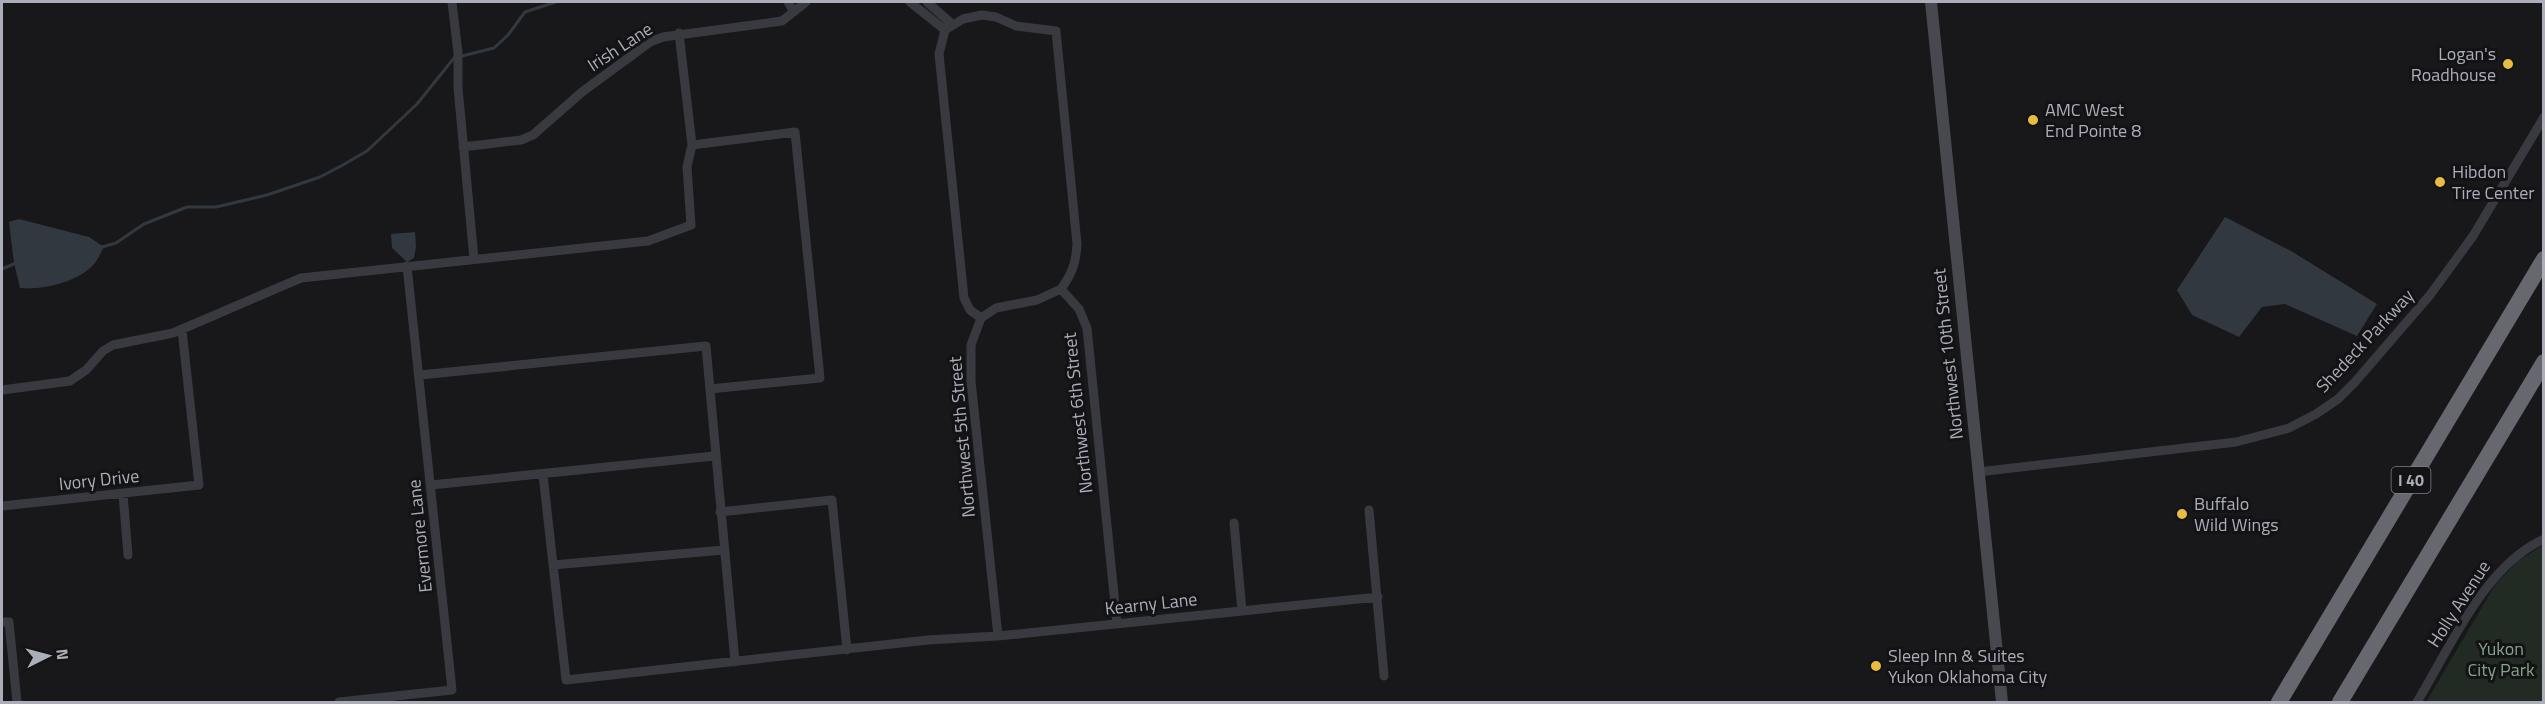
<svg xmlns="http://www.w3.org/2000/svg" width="2545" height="704" font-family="'Titillium Web',sans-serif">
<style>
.green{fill:#222a24}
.water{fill:#31383f}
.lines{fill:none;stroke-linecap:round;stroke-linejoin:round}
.stream{stroke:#31383f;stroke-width:3}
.street{stroke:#393a3f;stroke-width:9}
.secondary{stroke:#47494f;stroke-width:12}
.highway{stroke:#66676f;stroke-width:16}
.poi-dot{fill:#e8bb42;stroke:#131315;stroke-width:2}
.labels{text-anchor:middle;stroke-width:6;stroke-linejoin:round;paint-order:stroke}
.shield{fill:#131315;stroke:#7d8088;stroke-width:1.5}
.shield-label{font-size:16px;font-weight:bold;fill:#abaeb9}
.street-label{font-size:18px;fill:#abaeb9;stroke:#131315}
.poi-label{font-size:18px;fill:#abaeb9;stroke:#131315;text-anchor:start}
.park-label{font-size:18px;fill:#83a387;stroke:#131315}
</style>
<rect width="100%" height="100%" fill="#18181a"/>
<path class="green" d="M2543,545V702H2426L2495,585L2518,561Z"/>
<path class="water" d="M2225,217L2291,251L2377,304L2357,336L2285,304L2262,307L2239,337L2192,315L2177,290Z
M19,219L89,237L104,247C101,252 98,259 95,263C79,282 44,290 20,288L14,263L9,222Z
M415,232L416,246L414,258L407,262L392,248L391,234Z"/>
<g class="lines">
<path class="stream" d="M102,247L116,243L144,224L187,207H216L267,195L320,177L341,166L367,151L417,104L454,58L494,48L508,35L525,12L556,2
M2,269L16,263"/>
<path class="street" d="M452,2L458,53V88L474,259
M788,2L794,12
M910,2L945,30
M927,2L952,24
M692,145L795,132L820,378L710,389
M463,147L521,140L533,135L582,92L650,42L663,37L782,21L806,2
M981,318L996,308L1037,300L1061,289
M420,375L706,346L735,662
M2,390L70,381L86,370L103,351L113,345L173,333L301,278L648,241L691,225L687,167L692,145L679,33
M1978,472L2236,442L2289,428L2316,414L2338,399L2355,382L2430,295L2473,236L2544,117
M543,475L566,680L928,640L998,636L1378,597
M431,485L714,456
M123,494L128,555
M2,506L199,485L182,330
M1369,510L1384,676
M720,512L832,500L847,650
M1234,523L1242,611
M553,565L724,550
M2,622H9L17,702
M998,636L971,381V345L981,318L970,310L964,298L939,54L945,30L963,19L982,15L996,17L1016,26L1056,31L1077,244C1076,263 1072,274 1061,289L1079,309L1087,328L1117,624
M339,702L452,690L407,266
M2417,702C2450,648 2484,566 2544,539"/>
<path class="secondary" d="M1931,2L2002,702"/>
<path class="highway" d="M2279,702L2544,259
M2340,702L2544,362"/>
</g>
<g class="poi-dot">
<circle cx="2508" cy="64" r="6"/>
<circle cx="2033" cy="120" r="6"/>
<circle cx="2440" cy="182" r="6"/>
<circle cx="2182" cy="514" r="6"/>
<circle cx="1876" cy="666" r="6"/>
</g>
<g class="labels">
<rect class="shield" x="2391.5" y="467" width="39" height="26" rx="4.5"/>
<g class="shield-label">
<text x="2411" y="486">I 40</text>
</g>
<g class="street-label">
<text transform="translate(620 47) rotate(-33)" y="6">Irish Lane</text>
<text transform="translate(2365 341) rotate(-47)" y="6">Shedeck Parkway</text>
<text transform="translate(1948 354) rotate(-96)" y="6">Northwest 10th Street</text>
<text transform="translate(1078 413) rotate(-96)" y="6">Northwest 6th Street</text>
<text transform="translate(962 437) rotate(-95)" y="6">Northwest 5th Street</text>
<text transform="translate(99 480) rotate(-6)" y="6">Ivory Drive</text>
<text transform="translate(420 536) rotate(-96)" y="6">Evermore Lane</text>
<text transform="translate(1151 604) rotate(-6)" y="6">Kearny Lane</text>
<text transform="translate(2459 604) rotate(-57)" y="6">Holly Avenue</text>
</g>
<g class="poi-label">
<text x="2496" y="60" text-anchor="end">Logan's<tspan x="2496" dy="21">Roadhouse</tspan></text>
<text x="2045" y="116">AMC West<tspan x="2045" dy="21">End Pointe 8</tspan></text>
<text x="2452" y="178">Hibdon<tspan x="2452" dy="21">Tire Center</tspan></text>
<text x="2194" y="510">Buffalo<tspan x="2194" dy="21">Wild Wings</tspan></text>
<text x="1888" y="662">Sleep Inn &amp; Suites<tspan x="1888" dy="21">Yukon Oklahoma City</tspan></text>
</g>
<g class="park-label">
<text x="2501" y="655">Yukon<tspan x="2501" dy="21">City Park</tspan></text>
</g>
</g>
<rect width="2545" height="704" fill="none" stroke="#abaeb9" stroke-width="6"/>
<g transform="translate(48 656) rotate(84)" stroke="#131315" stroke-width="4.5" paint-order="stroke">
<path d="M0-4.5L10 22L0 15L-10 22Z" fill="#abaeb9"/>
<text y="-9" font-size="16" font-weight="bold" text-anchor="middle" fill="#abaeb9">N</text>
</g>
</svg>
